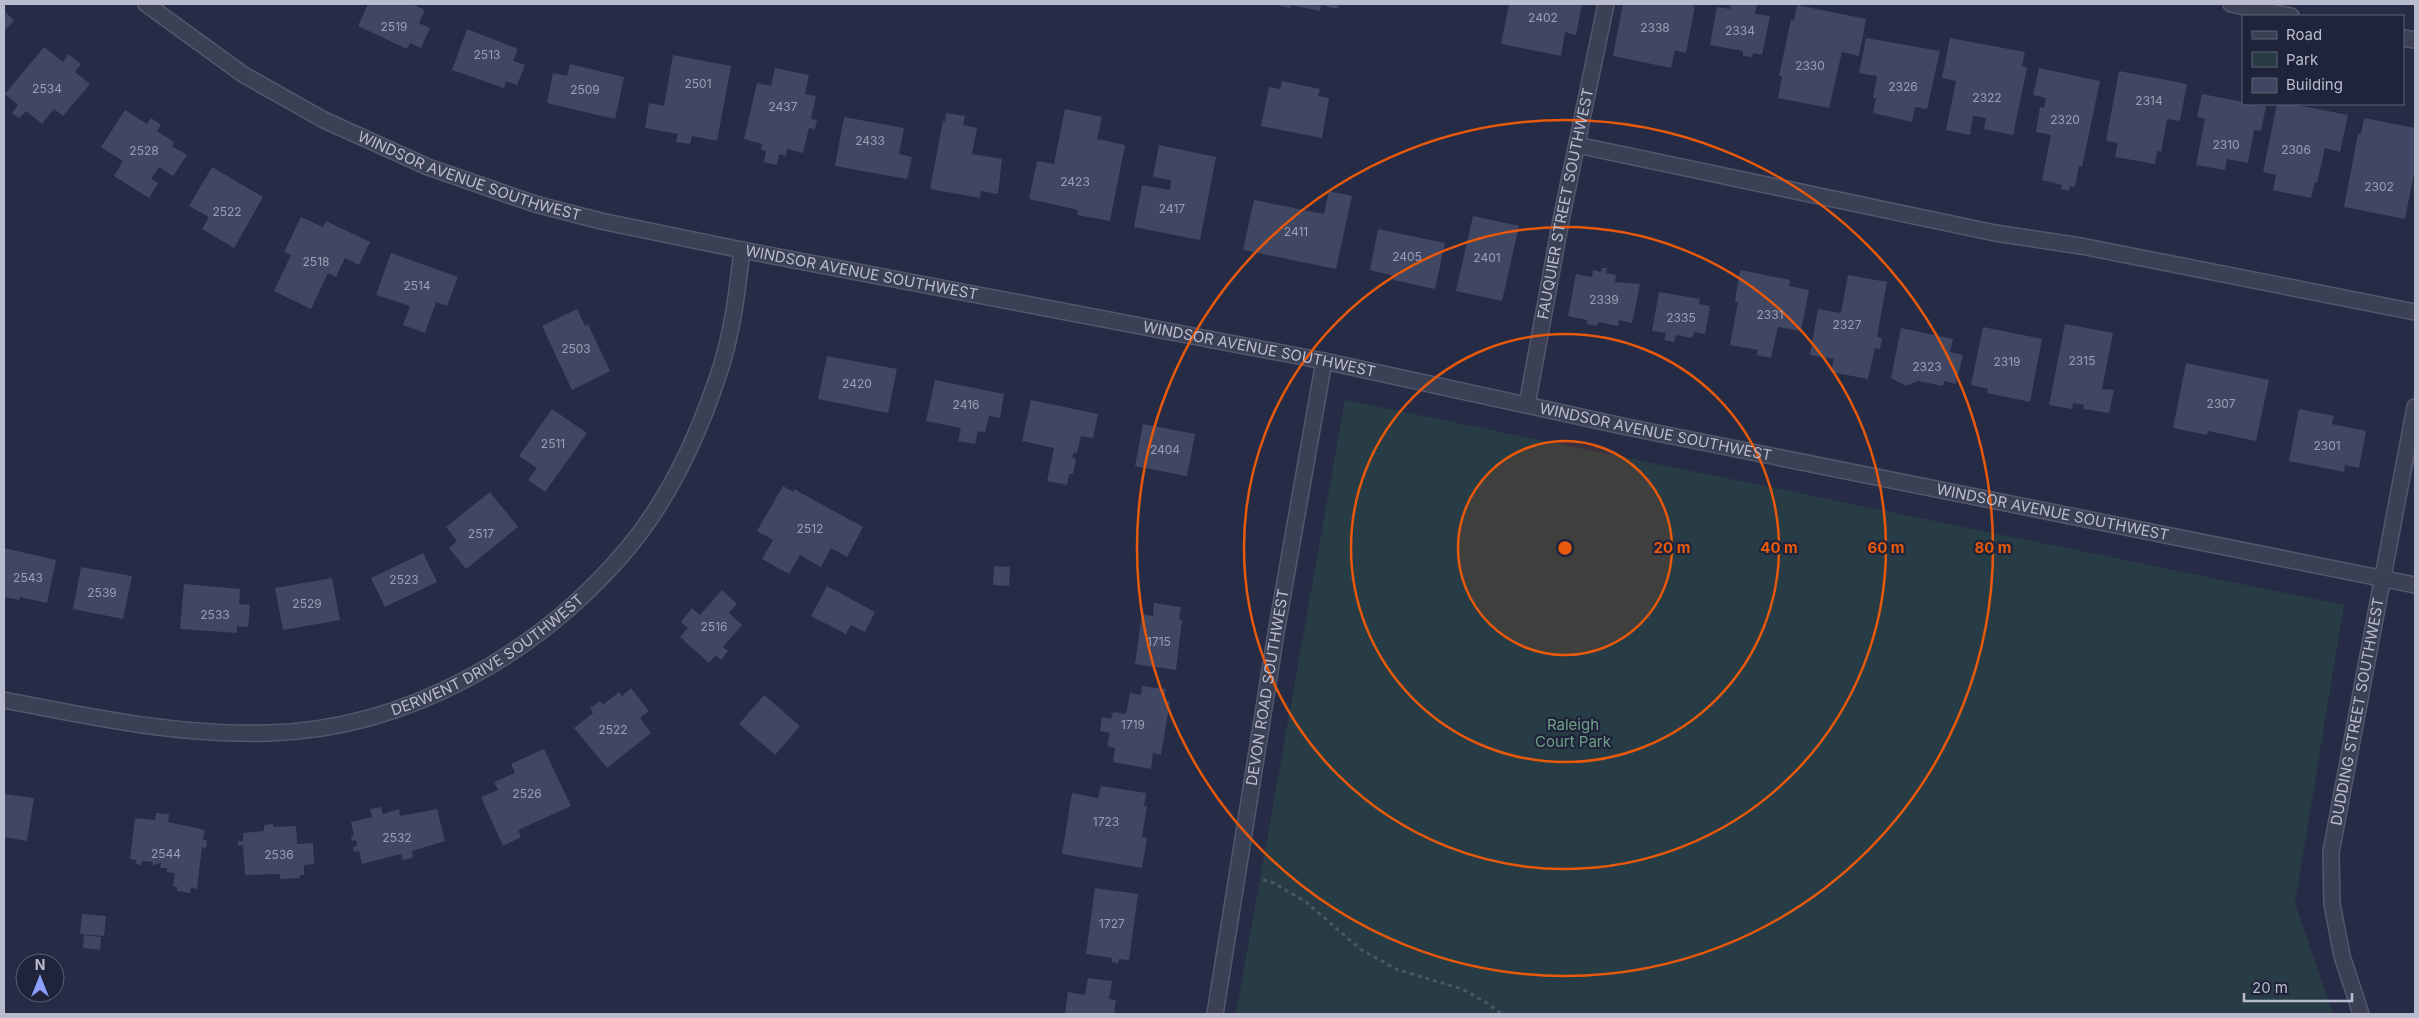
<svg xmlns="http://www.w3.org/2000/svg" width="2419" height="1018" font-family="Inter,sans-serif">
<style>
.green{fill:#283c46}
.building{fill:#404763}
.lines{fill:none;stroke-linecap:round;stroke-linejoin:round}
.minor-casing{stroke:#54576c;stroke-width:18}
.path{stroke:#475962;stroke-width:3;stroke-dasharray:4 4;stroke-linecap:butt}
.minor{stroke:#3b4055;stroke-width:15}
.ring{fill:none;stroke:#e8590c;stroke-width:2.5}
.labels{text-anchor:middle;stroke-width:4.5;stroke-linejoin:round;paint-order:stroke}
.number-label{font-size:12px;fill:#9b9fb3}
.street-label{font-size:15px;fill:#b9bcce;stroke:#1f243a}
.park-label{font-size:15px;fill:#6fa086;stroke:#1f243a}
.centre{fill:#e8590c;stroke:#1f243a;stroke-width:2.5}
.ring-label{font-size:15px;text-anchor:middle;font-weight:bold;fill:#e8590c;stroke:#1f243a;stroke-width:4.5;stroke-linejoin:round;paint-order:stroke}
</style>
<rect width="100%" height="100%" fill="#262c45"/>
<path class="green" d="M1345,400L2344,605L2295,903L2333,1014H1236Z"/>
<path class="building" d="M368,4H412L425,10L419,23L430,28L421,48L410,43L407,49L358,26Z
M1273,4H1339L1337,9L1321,5L1320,11L1291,5L1290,8Z
M1509,4H1582L1576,35L1565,32L1561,56L1501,44Z
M1623,4H1684L1695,6L1686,53L1675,50L1671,68L1613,56Z
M1731,4H1757L1755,14L1770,16L1762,55L1753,53L1752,57L1743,56V51L1710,45L1717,7L1730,9Z
M1797,5L1866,19L1859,56L1842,52L1829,108L1778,98L1782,76H1779L1791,19L1794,21Z
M4,10L14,21L4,31Z
M467,29L518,49L513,61L525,65L517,85L506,81L504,88L452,70Z
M1866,38L1940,51L1927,109L1915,107L1912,122L1873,113L1876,98H1873L1877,76L1859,73Z
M1950,38L2025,52L2022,66L2027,68L2013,135L1984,129L1986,118L1973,116L1970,135L1946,130L1956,81L1942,78Z
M44,47L63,62L68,54L81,64L75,72L90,84L63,116L54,109L42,124L26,111L19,118L12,113L18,105L5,94Z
M673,55L731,66L717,141L692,136L690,144L676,142L678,134L645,128L649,103L664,106Z
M570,64L624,77L615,119L547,103L553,73L567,76Z
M775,68L809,75L805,94L816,96L811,119L817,120L815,129L809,128L803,153L787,149L786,156L779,154L777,165L764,162L766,151L761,150L762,144L744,139L757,83L771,86Z
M2039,68L2100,81L2082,167L2079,166L2075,187L2070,186L2069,191L2061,189L2062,185L2042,180L2051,135L2036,132L2040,107L2044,108L2046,98L2033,95Z
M2119,71L2187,84L2180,121L2167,119L2161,152L2157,151L2155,164L2115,157L2118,143L2106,141Z
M1282,81L1320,89L1318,96L1329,98L1322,138L1261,126L1269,87L1280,89Z
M2202,94L2243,102V104L2266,106L2261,131L2254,130L2248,163L2227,159L2225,170L2196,165L2205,119L2197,117Z
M2277,104H2292L2348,115L2340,152L2325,148L2317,183L2315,182L2311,198L2273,190L2276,175L2263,172Z
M1065,109L1102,117L1097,139L1125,145L1110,221L1077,215L1078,210L1029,199L1037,161L1054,164Z
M125,110L147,124L151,118L161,125L157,131L174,142L172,146L187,155L173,176L159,167L151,179L158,183L149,198L114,176L123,161L101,147Z
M946,113L965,116L963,125L977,128L972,154L1002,159L998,194L981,191L980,198L930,189L943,121L945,122Z
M844,117L904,128L899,154L912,157L907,179L835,166Z
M2364,118L2415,128V168L2405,219L2344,207L2358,134H2361Z
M1159,145L1216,157L1200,240L1134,227L1142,185L1170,190L1171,180L1153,177Z
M212,167L263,197L234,248L202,229L209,217L189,206Z
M1329,191L1352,196L1336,269L1243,250L1254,200L1324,214Z
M1473,216L1519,226L1502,301L1456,291Z
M301,217L323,227L326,221L370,242L359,265L345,258L336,277L328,273L311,309L274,291L291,255L284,252Z
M1378,229L1445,243L1435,289L1393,280L1394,276L1370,270Z
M391,253L458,277L447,306L436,302L425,333L403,325L410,306L376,295Z
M1602,268H1607L1606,273L1616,275L1615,282L1640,284L1632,323L1619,320L1618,326L1598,322L1597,326L1587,324V320L1568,316L1576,274L1592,277L1593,270L1601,272Z
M1740,270L1790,280L1789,286L1809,290L1801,331L1778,327L1771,358L1757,355L1758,350L1730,345L1738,302L1735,301Z
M1848,275L1887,282L1877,337L1882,338L1880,349L1875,348L1868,379L1831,372L1834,359L1810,355L1818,309L1841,313Z
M1659,292L1700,299L1699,304L1710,306L1705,334L1694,332L1692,338L1676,335L1674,342L1664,340L1666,333L1652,331Z
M577,309L585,326L588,324L610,371L572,390L542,326Z
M2065,324L2113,333L2102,389L2114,390L2109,413L2083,409L2084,405L2073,403L2072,409L2049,405Z
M1983,327L2042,339L2030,402L1987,393L1988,389L1971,385Z
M1901,328L1953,339L1950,352L1963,355L1956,384L1944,381L1943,386L1918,381L1906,386L1891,378Z
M827,356L897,369L888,413L818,399Z
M2186,363L2269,380L2256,441L2208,431L2207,435L2173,428Z
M935,380L1004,394L1000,418L989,416L985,433L978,431L975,444L958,441L961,428L926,421Z
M1031,400L1098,414L1093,438L1081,436L1077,453L1074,452L1072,457L1076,459L1073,474H1069L1067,485L1047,481L1054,448L1022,441Z
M552,409L587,433L545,492L528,480L537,468L519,456Z
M2299,409L2334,416L2332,424L2366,431L2359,468L2345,465L2344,472L2289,461Z
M1143,424L1195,434L1187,476L1135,466Z
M783,486L793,492L794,489L863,527L847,557L831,548L821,567L800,555L789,574L762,559L773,540L757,531Z
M490,492L518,527L466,569L449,548L457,541L446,527Z
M4,548L56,560L47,603L20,597L19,600L4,597Z
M423,553L437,582L385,607L371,578Z
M994,566L1010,567L1009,586L993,585Z
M81,567L132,576L123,619L73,609Z
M332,578L340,620L283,630L275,588Z
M184,584L240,589L239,604L250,605L248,627L237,626V633L180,629Z
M827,586L875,612L865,632L851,625L846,634L811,616Z
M722,590L737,604L729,613L742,625L723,647L728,651L721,660L716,655L709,663L680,637L688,628L681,622L692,608L700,615Z
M1154,603L1181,607L1179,619L1182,620L1176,670L1135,664L1142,614L1153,616Z
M1142,686L1166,689L1164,701H1170L1161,755L1153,753L1151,769L1113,762L1115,748L1107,746L1110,733L1100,731L1102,717L1111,719L1113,712L1126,714L1130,693L1141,695Z
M631,688L649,711L640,718L651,733L607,768L574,728L593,713L590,708L600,701L603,705L619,692L622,696Z
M764,695L800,726L775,755L739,724Z
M544,749L571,806L518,830L521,837L503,846L481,797L498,790L494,782L515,773L511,764Z
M1101,786L1146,793L1144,806H1147L1142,837L1147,838L1142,868L1062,854L1072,793L1098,798Z
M4,794L34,798L27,841L4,837Z
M381,807L383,814L399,809L400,816L437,809L445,841L412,851L413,858L403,860L401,854L362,864L359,851L354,852L353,847L357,846L356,840L352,841L351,836L354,835L351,822L372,817L370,809Z
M156,813L169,814L168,822L205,830L203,840H207L206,848L202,847L197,889L191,888L190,893L177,891V887L173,886L175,873L167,872V868H160L161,863L152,865L153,862L142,861V865L136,864V860L130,859L135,818L155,820Z
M273,824L274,827L296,826L297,844L313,843L314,864L304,865V875H300V878L280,879V874L245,875L243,845L238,846V841H243V833L264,831V825Z
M1095,888L1138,894L1129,960L1119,959L1118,963L1112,962V958L1086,954Z
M82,914L106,916L104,936L80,934Z
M84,935L101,937L100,950L83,948Z
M1088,978L1112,981L1109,999L1116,1000L1114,1014H1065L1068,992L1085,995Z"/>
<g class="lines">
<defs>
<g id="minor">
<path id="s1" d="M146,4L244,75L324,120L428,167L535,204L601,221L742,250L1324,361L1627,427L2415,585"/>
<path d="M2231,4L2291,16"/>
<path d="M2403,38L2415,40"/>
<path d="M1577,145L1995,233L2081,246L2415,312"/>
<path id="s2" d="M1527,405L1561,220L1606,4"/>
<path id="s3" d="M4,700C91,717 180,736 269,733C408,729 540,653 628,548C668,500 697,438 717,379C732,337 737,294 742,250"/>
<path id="s4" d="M1215,1014L1276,633L1324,361"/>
<path id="s5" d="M2361,1014L2342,956L2332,904L2331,852L2415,407"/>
</g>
</defs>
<use href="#minor" class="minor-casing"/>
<path class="path" d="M1263,880L1274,883L1306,902L1360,949L1396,969L1462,989L1487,1003L1502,1014"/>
<use href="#minor" class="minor"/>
</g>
<circle cx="1565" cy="548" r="107" fill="#e8590c" fill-opacity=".12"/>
<g class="ring">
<circle cx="1565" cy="548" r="107"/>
<circle cx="1565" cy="548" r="214"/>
<circle cx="1565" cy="548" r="321"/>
<circle cx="1565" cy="548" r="428"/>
</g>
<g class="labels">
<g class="number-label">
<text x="1543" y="22">2402</text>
<text x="394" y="31">2519</text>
<text x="1655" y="32">2338</text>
<text x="1740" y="35">2334</text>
<text x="487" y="59">2513</text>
<text x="1810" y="70">2330</text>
<text x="698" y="88">2501</text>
<text x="1903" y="91">2326</text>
<text x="47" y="93">2534</text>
<text x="585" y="94">2509</text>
<text x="1987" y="102">2322</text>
<text x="2149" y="105">2314</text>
<text x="783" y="111">2437</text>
<text x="2065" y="124">2320</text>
<text x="870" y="145">2433</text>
<text x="2226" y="149">2310</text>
<text x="2296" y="154">2306</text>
<text x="144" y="155">2528</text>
<text x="1075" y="186">2423</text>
<text x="2379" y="191">2302</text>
<text x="1172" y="213">2417</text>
<text x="227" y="216">2522</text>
<text x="1296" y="236">2411</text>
<text x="1407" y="261">2405</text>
<text x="1487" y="262">2401</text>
<text x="316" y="266">2518</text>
<text x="417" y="290">2514</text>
<text x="1604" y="304">2339</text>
<text x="1770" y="319">2331</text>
<text x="1681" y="322">2335</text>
<text x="1847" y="329">2327</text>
<text x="576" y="353">2503</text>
<text x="2082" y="365">2315</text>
<text x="2007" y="366">2319</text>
<text x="1927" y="371">2323</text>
<text x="857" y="388">2420</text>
<text x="2221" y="408">2307</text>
<text x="966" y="409">2416</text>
<text x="553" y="448">2511</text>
<text x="2327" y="450">2301</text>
<text x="1165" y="454">2404</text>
<text x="810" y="533">2512</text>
<text x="481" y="538">2517</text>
<text x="28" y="582">2543</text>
<text x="404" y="584">2523</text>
<text x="102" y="597">2539</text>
<text x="307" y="608">2529</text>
<text x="215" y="619">2533</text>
<text x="714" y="631">2516</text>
<text x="1159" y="646">1715</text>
<text x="1133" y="729">1719</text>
<text x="613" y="734">2522</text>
<text x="527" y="798">2526</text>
<text x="1106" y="826">1723</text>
<text x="397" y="842">2532</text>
<text x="166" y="858">2544</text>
<text x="279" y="859">2536</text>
<text x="1112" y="928">1727</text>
</g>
<g class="street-label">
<text dy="5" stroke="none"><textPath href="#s1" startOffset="369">WINDSOR AVENUE SOUTHWEST</textPath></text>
<text dy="5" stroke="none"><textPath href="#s2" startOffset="205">FAUQUIER STREET SOUTHWEST</textPath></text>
<text dy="5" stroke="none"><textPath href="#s1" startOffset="774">WINDSOR AVENUE SOUTHWEST</textPath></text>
<text dy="5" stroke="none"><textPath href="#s1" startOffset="1179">WINDSOR AVENUE SOUTHWEST</textPath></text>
<text dy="5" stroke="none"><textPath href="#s1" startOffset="1584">WINDSOR AVENUE SOUTHWEST</textPath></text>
<text dy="5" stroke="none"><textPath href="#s1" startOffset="1989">WINDSOR AVENUE SOUTHWEST</textPath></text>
<text dy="5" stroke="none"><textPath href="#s3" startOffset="504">DERWENT DRIVE SOUTHWEST</textPath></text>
<text dy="5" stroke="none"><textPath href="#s4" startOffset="331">DEVON ROAD SOUTHWEST</textPath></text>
<text dy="5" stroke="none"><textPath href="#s5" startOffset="309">DUDDING STREET SOUTHWEST</textPath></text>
</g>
<g class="park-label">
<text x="1573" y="730">Raleigh<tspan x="1573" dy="17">Court Park</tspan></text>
</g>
</g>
<circle cx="1565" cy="548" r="8" class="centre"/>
<g class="ring-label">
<text x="1672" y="553">20 m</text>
<text x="1779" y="553">40 m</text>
<text x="1886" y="553">60 m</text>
<text x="1993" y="553">80 m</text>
</g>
<rect width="2419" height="1018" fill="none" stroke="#b9bcce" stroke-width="10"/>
<rect x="2242" y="15" width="162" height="90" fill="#1f243a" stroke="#5d6175"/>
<rect x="2252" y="31" width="25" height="8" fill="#3b4055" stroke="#5d6175"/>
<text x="2286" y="40" font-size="15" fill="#b9bcce">Road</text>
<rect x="2252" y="52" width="25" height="15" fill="#283c46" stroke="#5d6175"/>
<text x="2286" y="65" font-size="15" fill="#b9bcce">Park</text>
<rect x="2252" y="78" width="25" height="15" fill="#404763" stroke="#5d6175"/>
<text x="2286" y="90" font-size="15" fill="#b9bcce">Building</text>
<g transform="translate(40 978)"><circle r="24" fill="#1f243a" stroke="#5d6175"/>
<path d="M0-4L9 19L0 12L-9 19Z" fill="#8f9ffd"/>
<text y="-8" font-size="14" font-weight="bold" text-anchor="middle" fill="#b9bcce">N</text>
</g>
<path d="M2244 993v8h108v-8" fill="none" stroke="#b9bcce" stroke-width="2.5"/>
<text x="2252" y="993" font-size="15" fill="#b9bcce" stroke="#1f243a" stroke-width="4" paint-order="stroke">20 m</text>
</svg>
